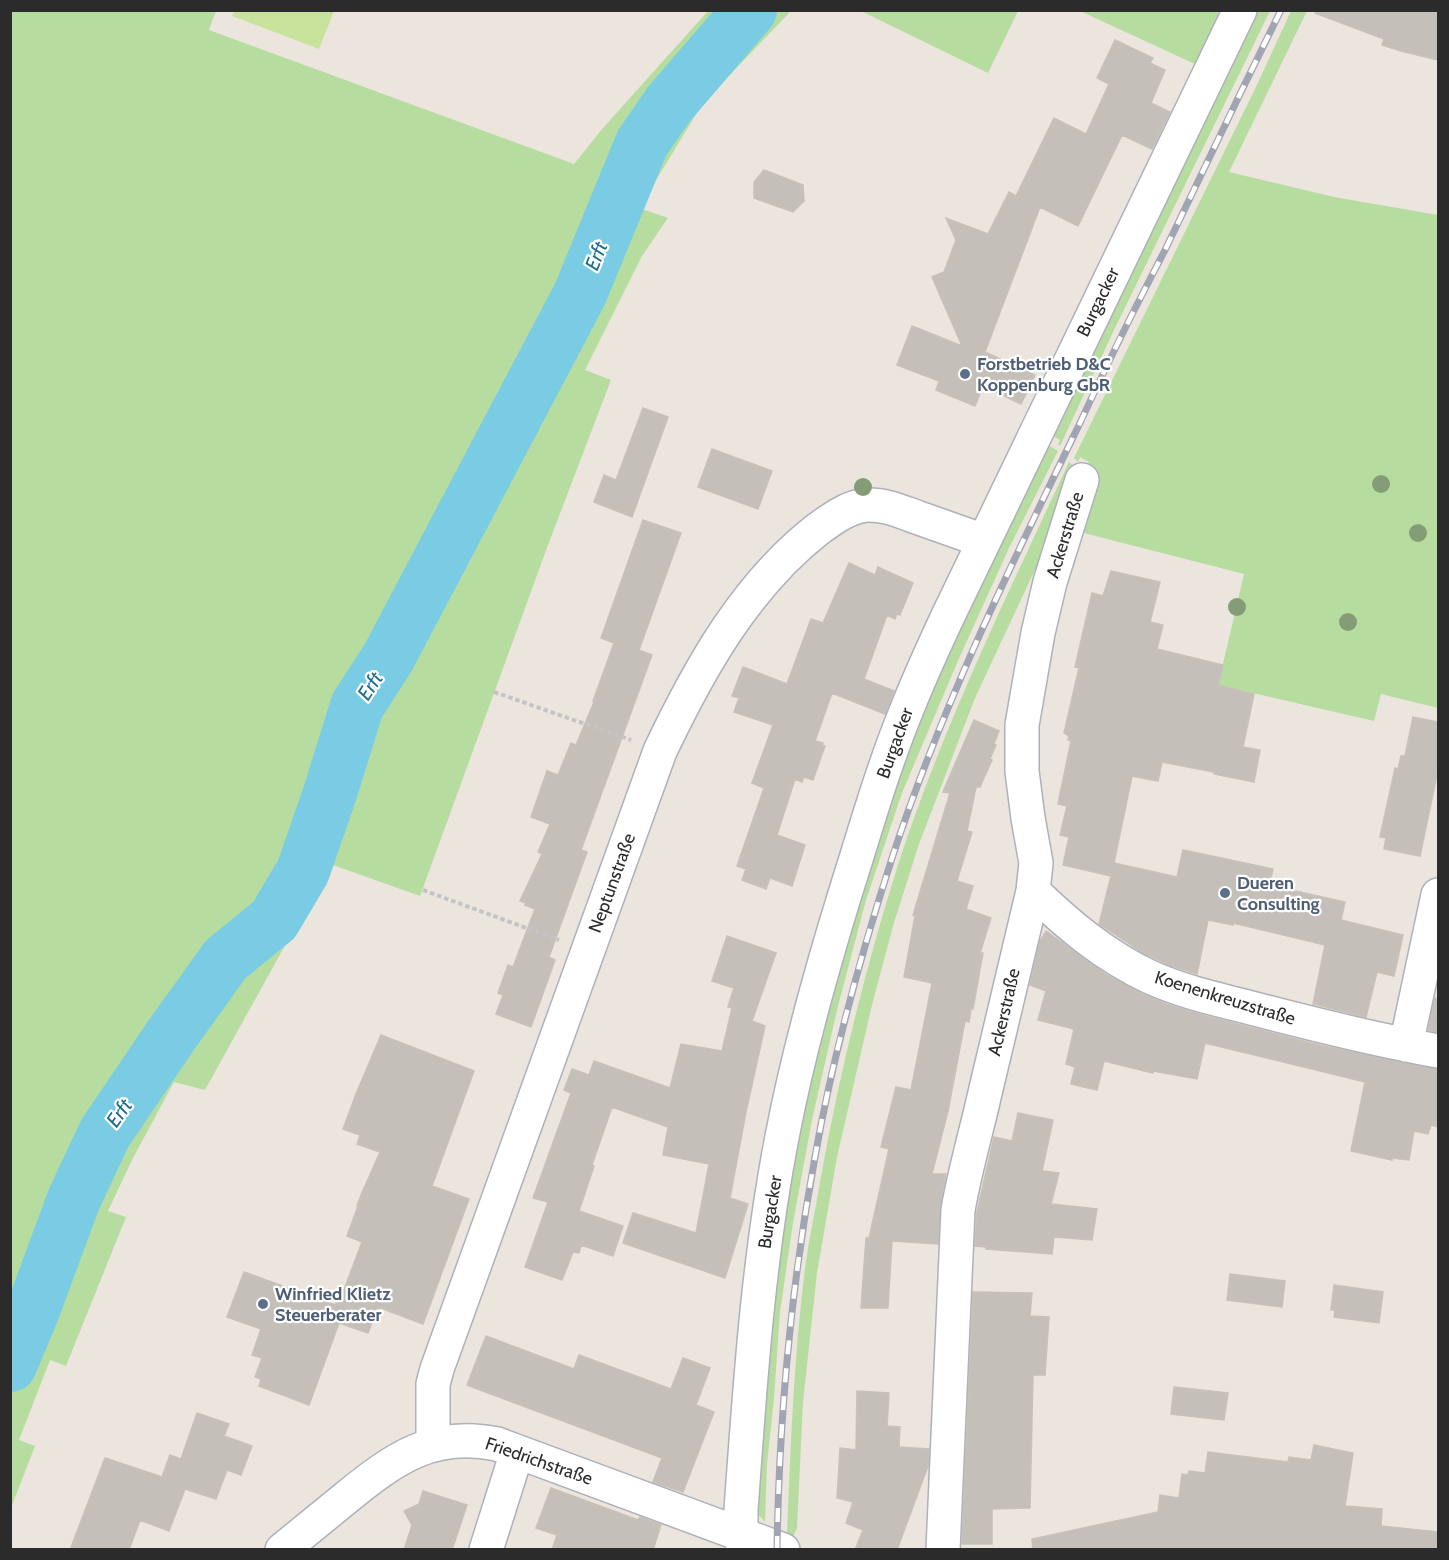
<svg xmlns="http://www.w3.org/2000/svg" width="1449" height="1560" font-family="Cabin,sans-serif">
<style>
.green{fill:#b6dd9f}
.pitch{fill:#c7e39c}
.lines{fill:none;stroke-linecap:round;stroke-linejoin:round}
.river{stroke:#7acbe4;stroke-width:54}
.building{fill:#c4c0b9;stroke:#c7c1b8;stroke-width:1.5}
.minor-casing{stroke:#aeb1ba;stroke-width:36}
.path{stroke:#c4c4c4;stroke-width:4;stroke-dasharray:4.5 3;stroke-linecap:butt}
.minor{stroke:#fff;stroke-width:33}
.rail-casing{stroke:#a1a4b3;stroke-width:7}
.rail{stroke:#fff;stroke-width:4.5;stroke-dasharray:14;stroke-linecap:butt}
.tree{fill:#849d76}
.service-dot{fill:#5c6f8a;stroke:#fff;stroke-width:2}
.labels{text-anchor:middle;stroke-width:4.5;stroke-linejoin:round;paint-order:stroke}
.street-label{font-size:18px;fill:#2b2b2b;stroke:#fff}
.service-label{font-size:18px;font-weight:bold;fill:#4e5e75;stroke:#fff;text-anchor:start}
.water-label{font-size:20px;font-style:italic;fill:#196b90;stroke:#fff}
</style>
<rect width="100%" height="100%" fill="#ebe5de"/>
<path class="green" d="M11,10L216,11L209,30L574,164L603,128L708,11H791L703,103L639,208L668,218L642,256L585,370L611,380L548,545L420,896L330,864L205,1090L174,1082L133,1158L108,1211L126,1217L66,1366L50,1360L19,1440L35,1446L11,1508Z
M861,11H1018L988,73Z
M1080,11H1224L1197,65Z
M1256,11H1270L1114,330L1060,446L1058,444L1060,440L1051,435L1047,437Z
M1291,11H1307L1229,172L1334,197L1438,215V309L1437,316L1438,317V708L1381,694L1374,721L1218,685L1244,574L1072,530L1085,472L1089,462L1080,457L1078,462L1074,458L1256,87Z
M1044,443L1058,451L1009,548L957,663L902,793L866,900L837,1010L812,1120L793,1223L780,1312L774,1398L767,1464L765,1522L758,1514L755,1501L765,1335L808,1069L900,759Z
M1069,462L1075,467L1039,561L975,698L919,844L893,926L872,1005L837,1157L817,1273L803,1402L797,1528L793,1537L787,1534C791,1441 794,1347 807,1254C811,1230 816,1206 820,1182C839,1075 865,969 898,865C943,726 1008,594 1069,462Z"/>
<path class="pitch" d="M234,11V10L334,11L319,49L232,16Z"/>
<g class="lines">
<path class="river" d="M10,1365L33,1310L74,1199L105,1133L172,1034L226,959L274,920L303,871L330,793L357,706L388,658L580,294L642,143L669,104L750,10"/>
</g>
<path class="building" d="M1316,10H1438V60L1401,51L1382,45L1384,39L1315,13Z
M1115,40L1153,58L1150,63L1165,70L1151,103L1170,112L1152,149L1122,135L1078,226L1040,207L985,352L1035,375L1021,404L983,386L975,406L936,390L939,381L897,365L912,326L962,346L932,277L944,272L956,240L946,218L988,234L1009,192L1016,196L1054,118L1086,134L1109,84L1097,78Z
M764,170L803,185L804,201L793,212L754,198V182Z
M643,408L668,417L632,517L594,502L604,475L616,480Z
M712,449L772,471L758,509L698,487Z
M643,520L681,533L639,650L652,655L581,850L587,852L549,957L555,960L531,1027L496,1014L503,995L498,993L508,965L513,967L535,909L525,905L526,903L520,901L542,854L538,852L550,824L531,817L547,771L558,775L571,743L576,745L594,702L593,701L614,643L601,638Z
M849,563L875,575L878,567L913,583L900,615L897,614L895,619L887,615L864,679L894,691L885,714L832,693L815,741L823,743L822,745L825,746L813,780L804,777L802,782L795,779L777,835L805,845L792,886L770,878L766,889L742,880L746,869L737,866L764,788L752,783L773,725L734,712L739,698L732,696L743,667L787,684L811,619L823,623Z
M1111,571L1160,582L1150,622L1163,625L1157,649L1223,665L1218,685L1254,694L1243,747L1260,750L1254,782L1214,774V772L1162,762L1158,781L1132,776L1114,863L1177,877L1183,850L1273,869L1269,885L1345,902L1341,920L1403,935L1394,976L1377,972L1366,1017L1313,1004L1325,945L1233,923V925L1208,920L1197,974L1194,973L1169,965L1142,952L1099,924L1111,876L1063,865L1069,837L1060,835L1067,806L1058,804L1071,741L1068,740L1069,736L1064,733L1079,668L1075,667L1092,593L1103,596Z
M1413,717L1438,722V770L1420,856L1384,849L1386,838L1380,837L1395,768L1398,769L1401,756H1405Z
M974,720L999,731L994,744L996,745L990,759L992,760L980,787H976L967,831L972,832L957,881L973,886L966,909L991,918L980,953H983L973,1009H971L969,1022L965,1021L948,1111L932,1174H946L940,1207L938,1244L892,1241L888,1308H861L866,1238H869L889,1149L881,1147L896,1087L911,1090L932,983L904,977L915,916L913,915L950,793L943,792Z
M1046,931L1108,976L1142,994L1169,1005L1210,1017L1319,1045L1403,1063L1438,1069V1127L1431,1125L1428,1134L1414,1131L1409,1160L1392,1158V1160L1351,1151L1365,1082L1205,1043L1197,1079L1153,1071V1073L1104,1061L1097,1090L1071,1084L1075,1067L1066,1064L1074,1029L1038,1020L1046,991L1030,985L1040,941Z
M727,936L776,953L752,1021L765,1026L746,1112L730,1198L748,1204L725,1278L623,1243L633,1213L696,1233L709,1164L663,1155L668,1127L612,1107L592,1165L594,1166L579,1211L623,1226L613,1256L581,1245L579,1253L573,1252L562,1280L525,1267L548,1202L533,1198L571,1093L564,1090L572,1069L589,1075L594,1061L670,1088L681,1044L722,1051L732,1008L728,1007L734,988L712,981Z
M1435,998L1438,999V1032L1428,1030Z
M381,1035L474,1071L432,1186L469,1199L423,1324L378,1307L368,1333L339,1323L309,1405L259,1386L261,1379L255,1377L262,1358L252,1355L261,1329L227,1317L244,1272L335,1305L339,1294L342,1295L362,1242L347,1236L358,1206H357L361,1195L380,1152L357,1144L360,1135L343,1129L356,1094Z
M1018,1113L1053,1120L1042,1171L1059,1173L1051,1204L1097,1209L1092,1240L1054,1237L1052,1254L986,1249V1247L975,1246L977,1212L994,1137L1012,1141Z
M1230,1274L1285,1281L1282,1307L1227,1300Z
M1334,1285L1383,1292L1379,1323L1334,1317L1335,1310H1331Z
M973,1292L1032,1293L1030,1316L1049,1317L1045,1375H1033L1030,1508L992,1509V1544H962Z
M486,1336L574,1369L579,1355L671,1389L683,1358L710,1368L696,1405L714,1412L683,1492L653,1482L662,1458L467,1385Z
M1174,1387L1228,1393L1224,1420L1171,1414Z
M857,1391L889,1393L887,1426L900,1427L899,1447L929,1449L928,1466L897,1550H855L863,1530L846,1523L853,1502L837,1498L840,1448L856,1450Z
M197,1413L229,1424L224,1436L252,1446L241,1475L227,1470L216,1499L185,1489L169,1531L140,1520L129,1550H70L105,1458L162,1477L170,1455L181,1459Z
M1314,1445L1353,1453L1345,1506L1382,1509L1381,1526L1438,1532V1550H1033L1032,1539L1158,1512L1160,1495L1179,1498L1182,1474L1188,1475L1189,1471L1205,1473L1208,1452L1288,1462L1289,1457L1311,1460Z
M551,1488L638,1520L640,1517L661,1525L653,1550H552L557,1535L536,1528Z
M423,1491L467,1505L452,1550H404L412,1525L404,1511L419,1504Z"/>
<g class="lines">
<defs>
<path id="minor" d="M1033,891C1068,925 1105,956 1150,977C1183,992 1220,1000 1255,1009C1316,1025 1377,1040 1438,1051
M1406,1045L1438,895
M433,1444V1384L437,1369L660,751C699,669 745,586 818,529C832,519 848,507 866,505C885,504 902,512 919,518C941,526 962,533 984,541
M282,1550C304,1532 325,1515 347,1497C395,1458 433,1431 497,1444L783,1550
M486,1550L517,1452
M743,1550L741,1535V1510C750,1385 758,1260 782,1137C800,1043 827,950 856,859C871,810 886,761 905,714C918,681 933,648 948,616L1240,10
M943,1550L958,1210C965,1170 976,1133 985,1093C1001,1026 1017,958 1033,891L1036,863L1028,818L1022,771V725L1038,633L1050,582L1082,480"/>
</defs>
<use href="#minor" class="minor-casing"/>
<path class="path" d="M494,692L631,740
M423,890L559,940"/>
<use href="#minor" class="minor"/>
<defs>
<path id="rail" d="M777,1550C779,1418 791,1287 815,1157C833,1054 861,954 893,855C942,706 1011,565 1079,425C1100,380 1121,335 1144,291C1151,277 1159,262 1166,248C1204,169 1242,89 1281,10"/>
</defs>
<use href="#rail" class="rail-casing"/>
<use href="#rail" class="rail"/>
</g>
<g class="tree">
<circle cx="1381" cy="484" r="9"/>
<circle cx="863" cy="487" r="9"/>
<circle cx="1418" cy="533" r="9"/>
<circle cx="1237" cy="607" r="9"/>
<circle cx="1348" cy="622" r="9"/>
</g>
<g class="service-dot">
<circle cx="965" cy="374" r="6"/>
<circle cx="1225" cy="893" r="6"/>
<circle cx="263" cy="1304" r="6"/>
</g>
<g class="labels">
<g class="street-label">
<text transform="translate(1098 302) rotate(-64)" y="6">Burgacker</text>
<text transform="translate(1065 535) rotate(-73)" y="6">Ackerstraße</text>
<text transform="translate(895 743) rotate(-70)" y="6">Burgacker</text>
<text transform="translate(612 883) rotate(-70)" y="6">Neptunstraße</text>
<text transform="translate(1225 998) rotate(17)" y="6">Koenenkreuzstraße</text>
<text transform="translate(1004 1012) rotate(-77)" y="6">Ackerstraße</text>
<text transform="translate(770 1212) rotate(-81)" y="6">Burgacker</text>
<text transform="translate(539 1461) rotate(19)" y="6">Friedrichstraße</text>
</g>
<g class="service-label">
<text x="977" y="370">Forstbetrieb D&amp;C<tspan x="977" dy="21">Koppenburg GbR</tspan></text>
<text x="1237" y="889">Dueren<tspan x="1237" dy="21">Consulting</tspan></text>
<text x="275" y="1300">Winfried Klietz<tspan x="275" dy="21">Steuerberater</tspan></text>
</g>
<g class="water-label">
<text transform="translate(596 256) rotate(-68)" y="7">Erft</text>
<text transform="translate(370 686) rotate(-57)" y="7">Erft</text>
<text transform="translate(119 1113) rotate(-55)" y="7">Erft</text>
</g>
</g>
<rect width="1449" height="1560" fill="none" stroke="#2b2b2b" stroke-width="24"/>
</svg>
